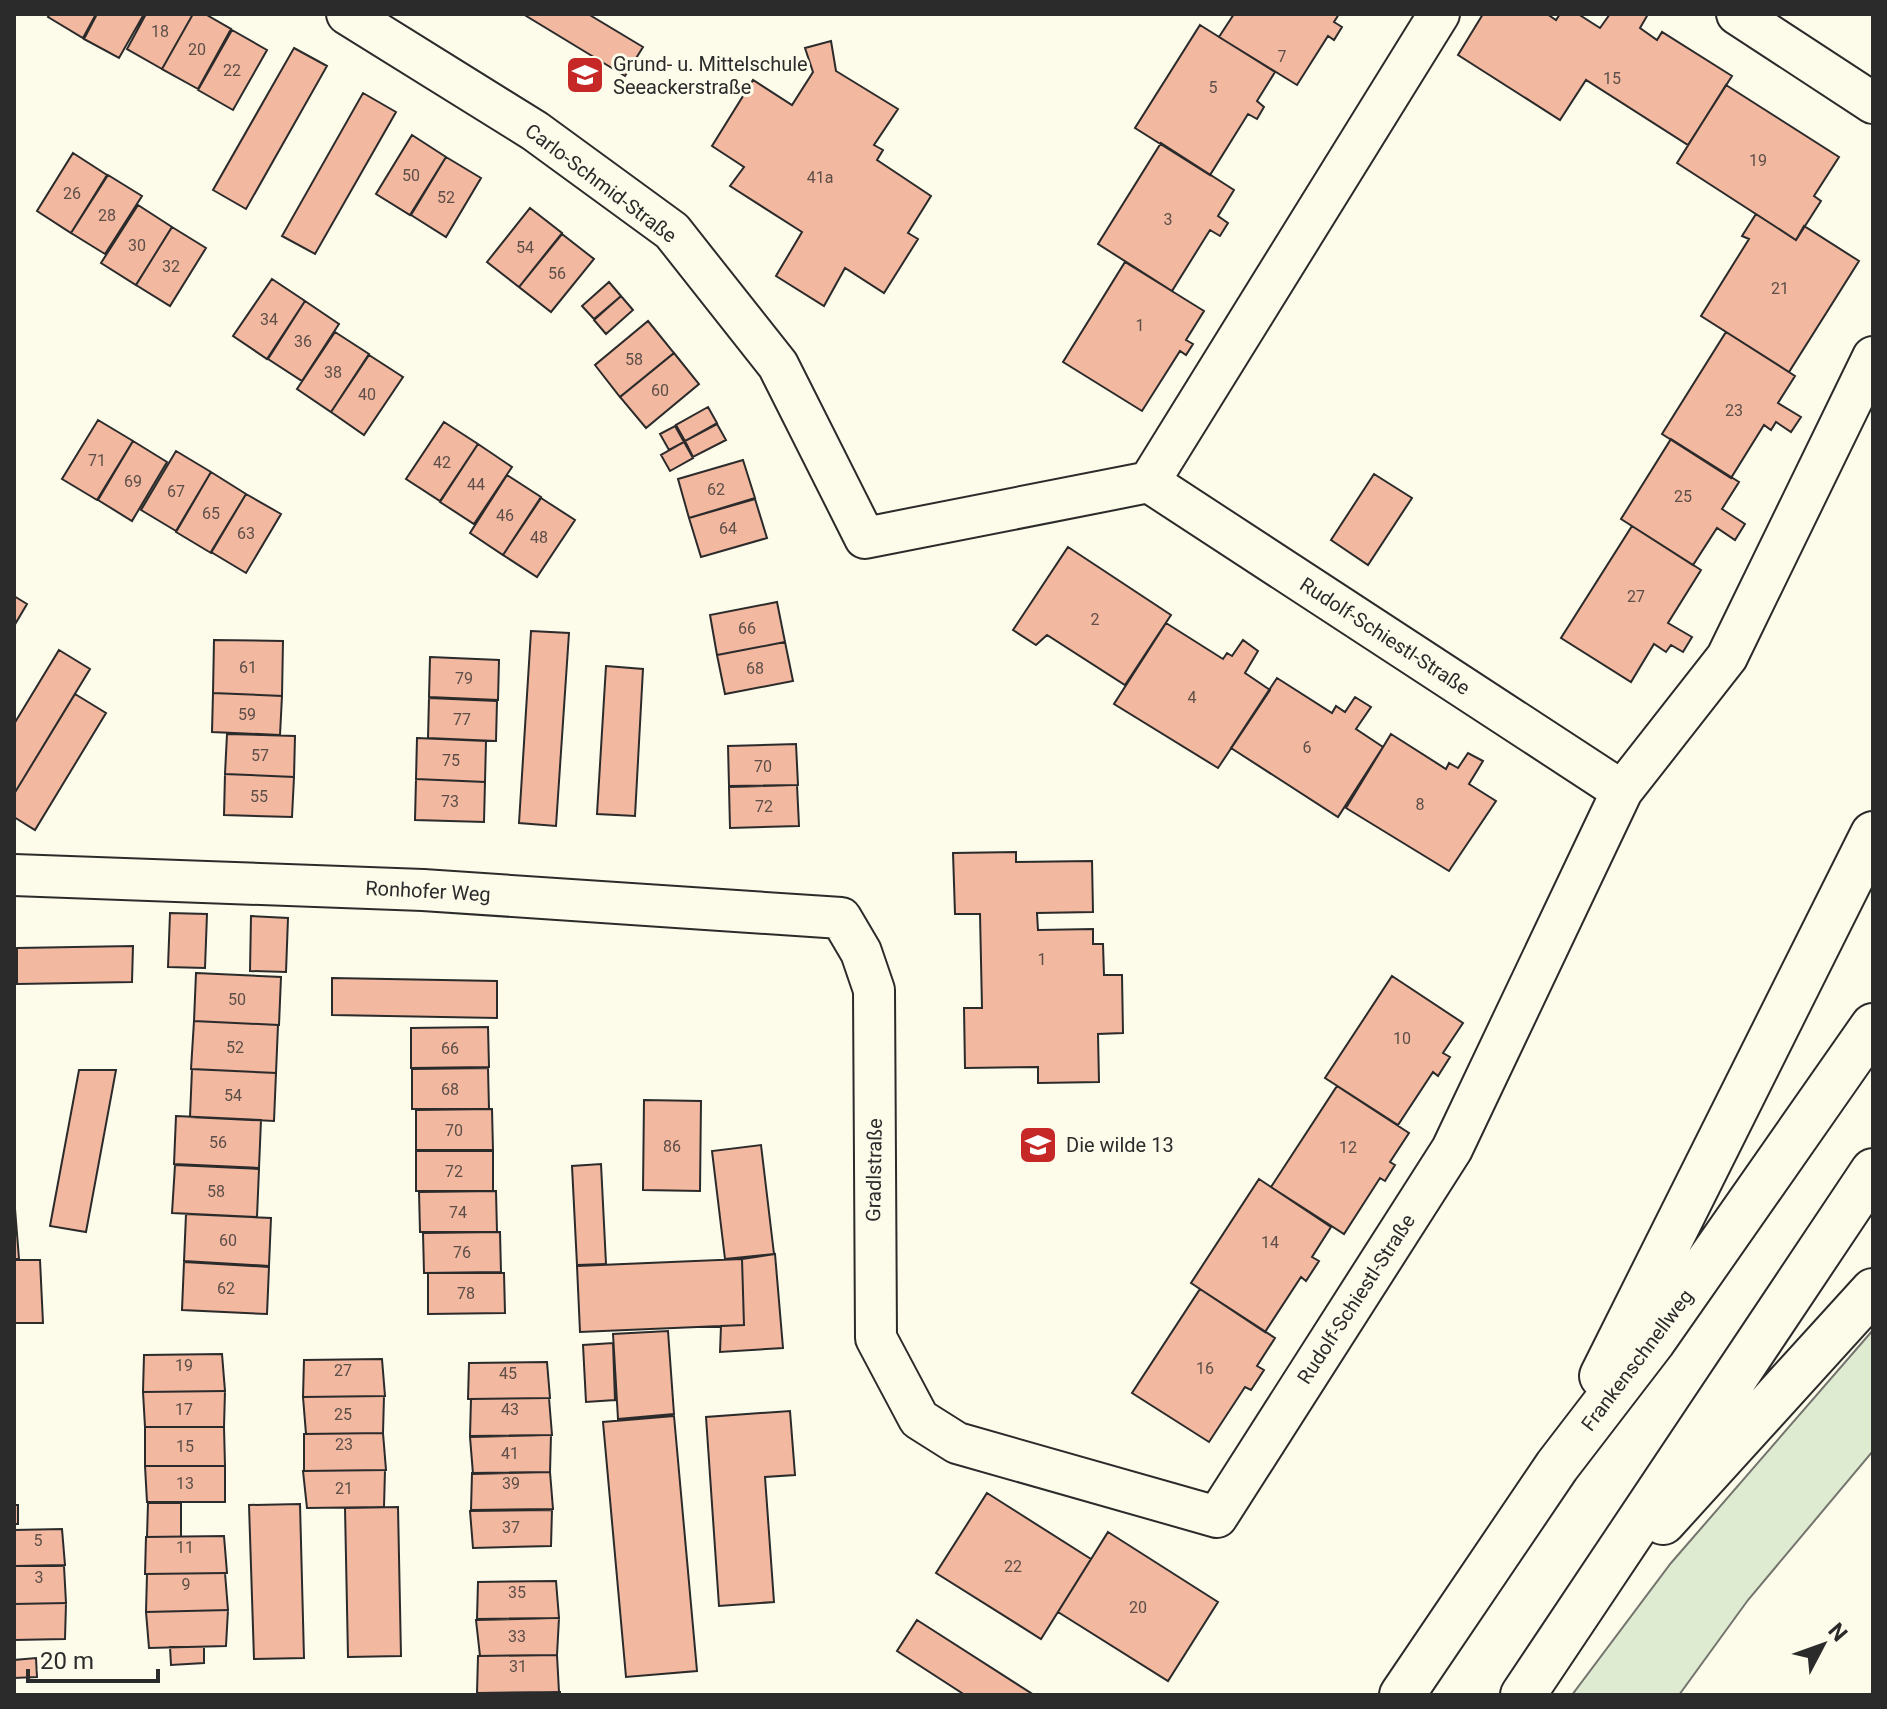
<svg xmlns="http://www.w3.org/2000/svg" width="1887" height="1709" font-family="Roboto,sans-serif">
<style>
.green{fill:#deebd1;stroke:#74746e;stroke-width:2}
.building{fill:#f2b8a0;stroke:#2b2b2b;stroke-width:2}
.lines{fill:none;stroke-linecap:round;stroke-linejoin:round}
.street-casing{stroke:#2b2b2b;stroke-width:44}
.highway-casing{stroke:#2b2b2b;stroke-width:48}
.street{stroke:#fdfbea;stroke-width:40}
.highway{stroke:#fdfbea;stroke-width:44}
.labels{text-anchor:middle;stroke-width:6;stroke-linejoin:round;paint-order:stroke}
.number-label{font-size:16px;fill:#5d4e48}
.poi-label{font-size:20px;fill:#2b2b2b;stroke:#fdfbea;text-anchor:start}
.street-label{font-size:20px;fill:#2b2b2b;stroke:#fdfbea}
</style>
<rect width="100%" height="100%" fill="#fdfbea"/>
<path class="green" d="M1873,1330V1451L1748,1600L1679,1695H1572L1671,1563Z"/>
<path class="building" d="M50,14H96L83,38L48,17Z
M97,14H144L119,58L84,39Z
M146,14H193L162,69L127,49Z
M193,14H205L231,29L198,89L162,69Z
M523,14H588L643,47L625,76Z
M1234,14H1339L1334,22L1342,27L1334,40L1328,36L1297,85L1219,37Z
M1483,14H1547L1556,20L1560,14H1578L1600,28L1610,14H1645L1647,16L1640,28L1657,40L1662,32L1732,76L1688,145L1586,80L1560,120L1458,55Z
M1200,25L1275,72L1257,101L1264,107L1257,119L1248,114L1210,175L1135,128Z
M232,30L267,50L233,110L198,90Z
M831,41L836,71L898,109L874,145L883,150L877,160L931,196L908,233L918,239L884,293L845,268L824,306L776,276L802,232L730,186L744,167L712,146L753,80L792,105L813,72L805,48Z
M294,48L327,66L246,209L213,190Z
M1726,85L1839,157L1814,196L1821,201L1796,240L1677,163Z
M363,93L396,112L315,254L282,236Z
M412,135L446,157L410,215L376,194Z
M1161,143L1234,190L1218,216L1228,223L1220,236L1210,230L1172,291L1098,244Z
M73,153L107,175L71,233L37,211Z
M446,157L481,178L446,237L411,215Z
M108,175L142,196L105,254L71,233Z
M138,205L172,227L136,285L101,263Z
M530,208L562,233L519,287L487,262Z
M1756,214L1796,240L1804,226L1859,261L1789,372L1701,316L1749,239L1742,236Z
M172,227L206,248L170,306L136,285Z
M562,234L594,259L551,312L519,287Z
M1125,262L1204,311L1186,340L1193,344L1186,355L1180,351L1142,411L1063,362Z
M272,279L305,301L267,359L233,336Z
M609,282L621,296L594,319L582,306Z
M621,296L633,310L606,334L594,320Z
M305,301L339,324L302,381L268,359Z
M648,321L674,353L620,397L595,365Z
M335,332L369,354L331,412L297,389Z
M1726,332L1795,376L1778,403L1801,417L1791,432L1776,422L1771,430L1764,425L1731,478L1662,434Z
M674,353L699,384L646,428L620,397Z
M369,355L403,377L364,435L331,412Z
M708,407L717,423L685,441L676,425Z
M98,420L133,441L97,500L62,479Z
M444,422L478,444L440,501L406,479Z
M717,424L726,440L693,457L685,441Z
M675,426L684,442L669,450L660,434Z
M1671,439L1739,482L1722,509L1745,524L1735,540L1717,528L1693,565L1621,519Z
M133,441L167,462L132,521L98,500Z
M684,442L693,458L670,471L661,455Z
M478,444L512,467L474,524L440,502Z
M176,451L211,472L176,531L141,510Z
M743,460L755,498L689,518L678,479Z
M211,472L246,494L211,553L176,532Z
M1374,474L1412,498L1368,565L1331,540Z
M507,475L541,497L503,555L470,533Z
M246,494L281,514L246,573L211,552Z
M541,498L575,520L537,577L503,555Z
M755,499L767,538L701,557L689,518Z
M1632,526L1701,570L1668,623L1692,637L1683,652L1671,645L1666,652L1654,644L1631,682L1561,638Z
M1068,547L1171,615L1125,685L1047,635L1036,645L1013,630Z
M14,596L27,604L14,626Z
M777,602L785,642L717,655L710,615Z
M1166,623L1223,659L1227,653L1232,656L1243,640L1258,651L1245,673L1270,690L1218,768L1114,704Z
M531,631L569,633L556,826L519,823Z
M214,640L283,641L282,696L213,693Z
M785,642L793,681L725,694L717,655Z
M59,650L90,669L14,794V724Z
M430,657L499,660L498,700L429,697Z
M606,666L643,669L635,816L597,814Z
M1277,678L1332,713L1336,706L1345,712L1355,697L1371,707L1356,729L1383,747L1338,817L1231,748Z
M213,693L282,696L280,735L212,732Z
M75,694L106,713L35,830L14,817V794Z
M429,698L497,701L496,741L428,738Z
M227,734L295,736L294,777L225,774Z
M1391,734L1446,769L1449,763L1458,768L1468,753L1483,761L1469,784L1496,801L1449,871L1346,808Z
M417,738L486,741L485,782L416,779Z
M796,744L798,785L729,786L728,746Z
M225,774L294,777L292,817L224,815Z
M416,779L485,782L484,822L415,820Z
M797,785L799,826L730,828L729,787Z
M1016,852V862L1092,861L1093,912L1037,913L1038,930L1093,929V944H1103L1104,975H1122L1123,1033L1098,1034L1099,1082L1038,1083V1067L965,1068L964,1008H982L980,914H955L953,853Z
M170,913L207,914L205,968L168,967Z
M251,916L288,918L286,972L250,971Z
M133,946L132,982L17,984V948Z
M196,973L281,977L279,1025L194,1021Z
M1392,976L1463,1023L1443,1053L1450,1057L1438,1076L1433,1072L1398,1125L1325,1078Z
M332,978L497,981V1018L332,1015Z
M194,1021L278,1025L276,1073L191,1069Z
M488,1027L489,1067L411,1068V1028Z
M488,1068L489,1109H412V1069Z
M192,1069L276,1073L274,1121L190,1117Z
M79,1070H116L86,1232L50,1226Z
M1337,1086L1409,1133L1390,1162L1395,1165L1385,1181L1380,1178L1344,1234L1271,1187Z
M644,1100L701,1101L700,1191L643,1190Z
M492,1109L493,1150H416V1110Z
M176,1116L261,1120L259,1168L174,1164Z
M761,1145L774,1254L725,1259L712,1151Z
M416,1151H493V1191H416Z
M601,1164L606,1264L577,1265L572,1166Z
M175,1165L259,1169L257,1217L172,1213Z
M1259,1179L1331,1227L1312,1257L1319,1261L1306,1281L1301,1277L1265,1332L1191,1283Z
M496,1191L497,1232H420L419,1192Z
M14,1196L19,1259H14Z
M186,1214L271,1218L269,1266L184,1261Z
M500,1232L501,1272L424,1273L423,1233Z
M775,1254L783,1348L720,1352L721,1326L744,1325L742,1259Z
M742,1259L744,1325L580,1332L577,1266Z
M14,1260H40L43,1323H14Z
M184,1262L269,1267L267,1314L182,1310Z
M428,1273H504L505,1313L428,1314Z
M1200,1289L1275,1338L1257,1366L1264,1370L1251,1390L1245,1387L1209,1442L1132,1393Z
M668,1331L674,1414L618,1419L613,1334Z
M613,1343L615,1400L586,1402L583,1345Z
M222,1354L225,1391L143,1392L144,1355Z
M382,1359L385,1396L303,1397L304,1360Z
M547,1362L550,1398L468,1399L469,1363Z
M225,1391L224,1427H145L143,1392Z
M384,1396L383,1433L306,1434L303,1397Z
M549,1398L552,1435L470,1436L471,1399Z
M790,1411L795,1475L765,1477L774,1602L719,1606L706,1417Z
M674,1416L697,1671L626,1677L603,1422Z
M145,1427H224L225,1466H145Z
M383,1433L386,1470L304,1471V1434Z
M551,1435L550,1472L473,1474L470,1437Z
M145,1466H225V1502H147Z
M385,1470L384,1507L307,1508L303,1471Z
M550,1472L553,1509L471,1510L472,1473Z
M987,1493L1091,1559L1041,1639L936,1573Z
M148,1503H181V1537H147Z
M300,1504L304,1658L254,1659L249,1505Z
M14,1505H18V1524H14Z
M398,1507L401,1656L348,1657L345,1508Z
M552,1510L551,1546L473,1548L470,1511Z
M62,1529L65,1565L14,1566V1530Z
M1108,1532L1218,1602L1168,1681L1058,1612Z
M224,1536L227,1573L145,1574L146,1537Z
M14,1566H64L66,1603L14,1604Z
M225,1573L228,1610L146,1612L147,1574Z
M556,1581L559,1618L477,1619L478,1582Z
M66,1603L65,1639L14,1640V1604Z
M228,1610L226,1646L149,1648L146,1612Z
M559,1618L557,1655L480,1656L476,1620Z
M917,1620L1034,1695H965L897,1651Z
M170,1647H204V1663L171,1665Z
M557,1655L559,1692L477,1693L478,1656Z
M36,1658L37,1677L14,1678V1660Z
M560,1692V1695H478V1693Z"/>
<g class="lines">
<defs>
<path id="street" d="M347,14L535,131L672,231L778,365L865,538L1149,482L1622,791
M1737,14L1873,103
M1149,482L1439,14
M14,875L423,890L841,918L861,952L874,990L876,1338L919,1419L957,1443L1217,1517L1452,1149L1622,791L1727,657L1873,357"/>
<path id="highway" d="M1602,1376L1873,834
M1663,1522L1873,1291
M1402,1695L1557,1466L1653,1341L1873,1026
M1523,1695L1873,1171"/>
</defs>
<use href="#street" class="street-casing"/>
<use href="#highway" class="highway-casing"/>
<use href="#street" class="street"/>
<use href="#highway" class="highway"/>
</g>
<defs>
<symbol id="school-square" viewBox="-11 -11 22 22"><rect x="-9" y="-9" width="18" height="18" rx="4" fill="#c62828" stroke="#fdfbea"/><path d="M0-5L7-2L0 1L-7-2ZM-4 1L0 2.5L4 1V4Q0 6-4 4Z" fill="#fff"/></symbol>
</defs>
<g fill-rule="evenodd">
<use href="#school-square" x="563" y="53" width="44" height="44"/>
<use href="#school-square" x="1016" y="1123" width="44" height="44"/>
</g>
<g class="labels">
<g class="number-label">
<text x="160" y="37">18</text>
<text x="197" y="55">20</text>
<text x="1282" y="62">7</text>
<text x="232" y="76">22</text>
<text x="1612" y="84">15</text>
<text x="1213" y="93">5</text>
<text x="1758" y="166">19</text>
<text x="411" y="181">50</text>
<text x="820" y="183">41a</text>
<text x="72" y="199">26</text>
<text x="446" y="203">52</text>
<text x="107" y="221">28</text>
<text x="1168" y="225">3</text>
<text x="137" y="251">30</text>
<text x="525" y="253">54</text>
<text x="171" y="272">32</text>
<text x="557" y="279">56</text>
<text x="1780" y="294">21</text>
<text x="269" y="325">34</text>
<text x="1140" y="331">1</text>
<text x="303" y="347">36</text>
<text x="634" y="365">58</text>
<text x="333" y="378">38</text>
<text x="660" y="396">60</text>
<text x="367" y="400">40</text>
<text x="1734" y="416">23</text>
<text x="97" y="466">71</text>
<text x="442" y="468">42</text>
<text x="133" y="487">69</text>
<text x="476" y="490">44</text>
<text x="716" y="495">62</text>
<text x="176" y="497">67</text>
<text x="1683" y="502">25</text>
<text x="211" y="519">65</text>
<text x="505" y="521">46</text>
<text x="728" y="534">64</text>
<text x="246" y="539">63</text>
<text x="539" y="543">48</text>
<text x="1636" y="602">27</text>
<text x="1095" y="625">2</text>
<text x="747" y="634">66</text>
<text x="248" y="673">61</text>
<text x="755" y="674">68</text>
<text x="464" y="684">79</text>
<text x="1192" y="703">4</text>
<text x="247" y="720">59</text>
<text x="462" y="725">77</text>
<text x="1307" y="753">6</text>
<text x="260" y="761">57</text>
<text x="451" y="766">75</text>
<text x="763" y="772">70</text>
<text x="259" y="802">55</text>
<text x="450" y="807">73</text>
<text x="1420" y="810">8</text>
<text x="764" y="812">72</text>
<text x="1042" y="965">1</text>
<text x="237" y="1005">50</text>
<text x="1402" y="1044">10</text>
<text x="235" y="1053">52</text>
<text x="450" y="1054">66</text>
<text x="450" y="1095">68</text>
<text x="233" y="1101">54</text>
<text x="454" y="1136">70</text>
<text x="218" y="1148">56</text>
<text x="672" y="1152">86</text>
<text x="1348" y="1153">12</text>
<text x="454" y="1177">72</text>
<text x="216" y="1197">58</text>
<text x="458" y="1218">74</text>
<text x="228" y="1246">60</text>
<text x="1270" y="1248">14</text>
<text x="462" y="1258">76</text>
<text x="226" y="1294">62</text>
<text x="466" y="1299">78</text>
<text x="184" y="1371">19</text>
<text x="1205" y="1374">16</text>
<text x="343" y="1376">27</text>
<text x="508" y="1379">45</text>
<text x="184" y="1415">17</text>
<text x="510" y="1415">43</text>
<text x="343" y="1420">25</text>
<text x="344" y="1450">23</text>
<text x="185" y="1452">15</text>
<text x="510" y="1459">41</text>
<text x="185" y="1489">13</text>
<text x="511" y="1489">39</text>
<text x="344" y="1494">21</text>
<text x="511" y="1533">37</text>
<text x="38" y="1546">5</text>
<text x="185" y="1553">11</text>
<text x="1013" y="1572">22</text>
<text x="39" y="1583">3</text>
<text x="186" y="1590">9</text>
<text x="517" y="1598">35</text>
<text x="1138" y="1613">20</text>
<text x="517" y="1642">33</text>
<text x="518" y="1672">31</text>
</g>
<g class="poi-label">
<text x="613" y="71">Grund- u. Mittelschule<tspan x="613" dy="23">Seeackerstraße</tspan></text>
<text x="1066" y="1152">Die wilde 13</text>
</g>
<g class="street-label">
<text transform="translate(601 183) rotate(37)" y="7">Carlo-Schmid-Straße</text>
<text transform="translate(1385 636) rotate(33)" y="7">Rudolf-Schiestl-Straße</text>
<text transform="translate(428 891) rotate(3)" y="7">Ronhofer Weg</text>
<text transform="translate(874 1170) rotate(-89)" y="7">Gradlstraße</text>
<text transform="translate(1356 1299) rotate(-57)" y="7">Rudolf-Schiestl-Straße</text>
<text transform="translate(1637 1360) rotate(-53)" y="7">Frankenschnellweg</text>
</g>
</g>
<rect width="1887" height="1709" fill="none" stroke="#2b2b2b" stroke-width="32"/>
<g transform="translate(1823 1645) rotate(49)" stroke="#fdfbea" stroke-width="6" paint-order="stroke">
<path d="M0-6L14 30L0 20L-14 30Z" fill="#2b2b2b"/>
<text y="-12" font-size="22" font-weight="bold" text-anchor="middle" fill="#2b2b2b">N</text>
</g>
<path d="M28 1669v12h130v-12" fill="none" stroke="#2b2b2b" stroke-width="4"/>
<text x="40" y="1669" font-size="24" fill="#2b2b2b" stroke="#fdfbea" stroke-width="6" paint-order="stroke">20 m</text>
</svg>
